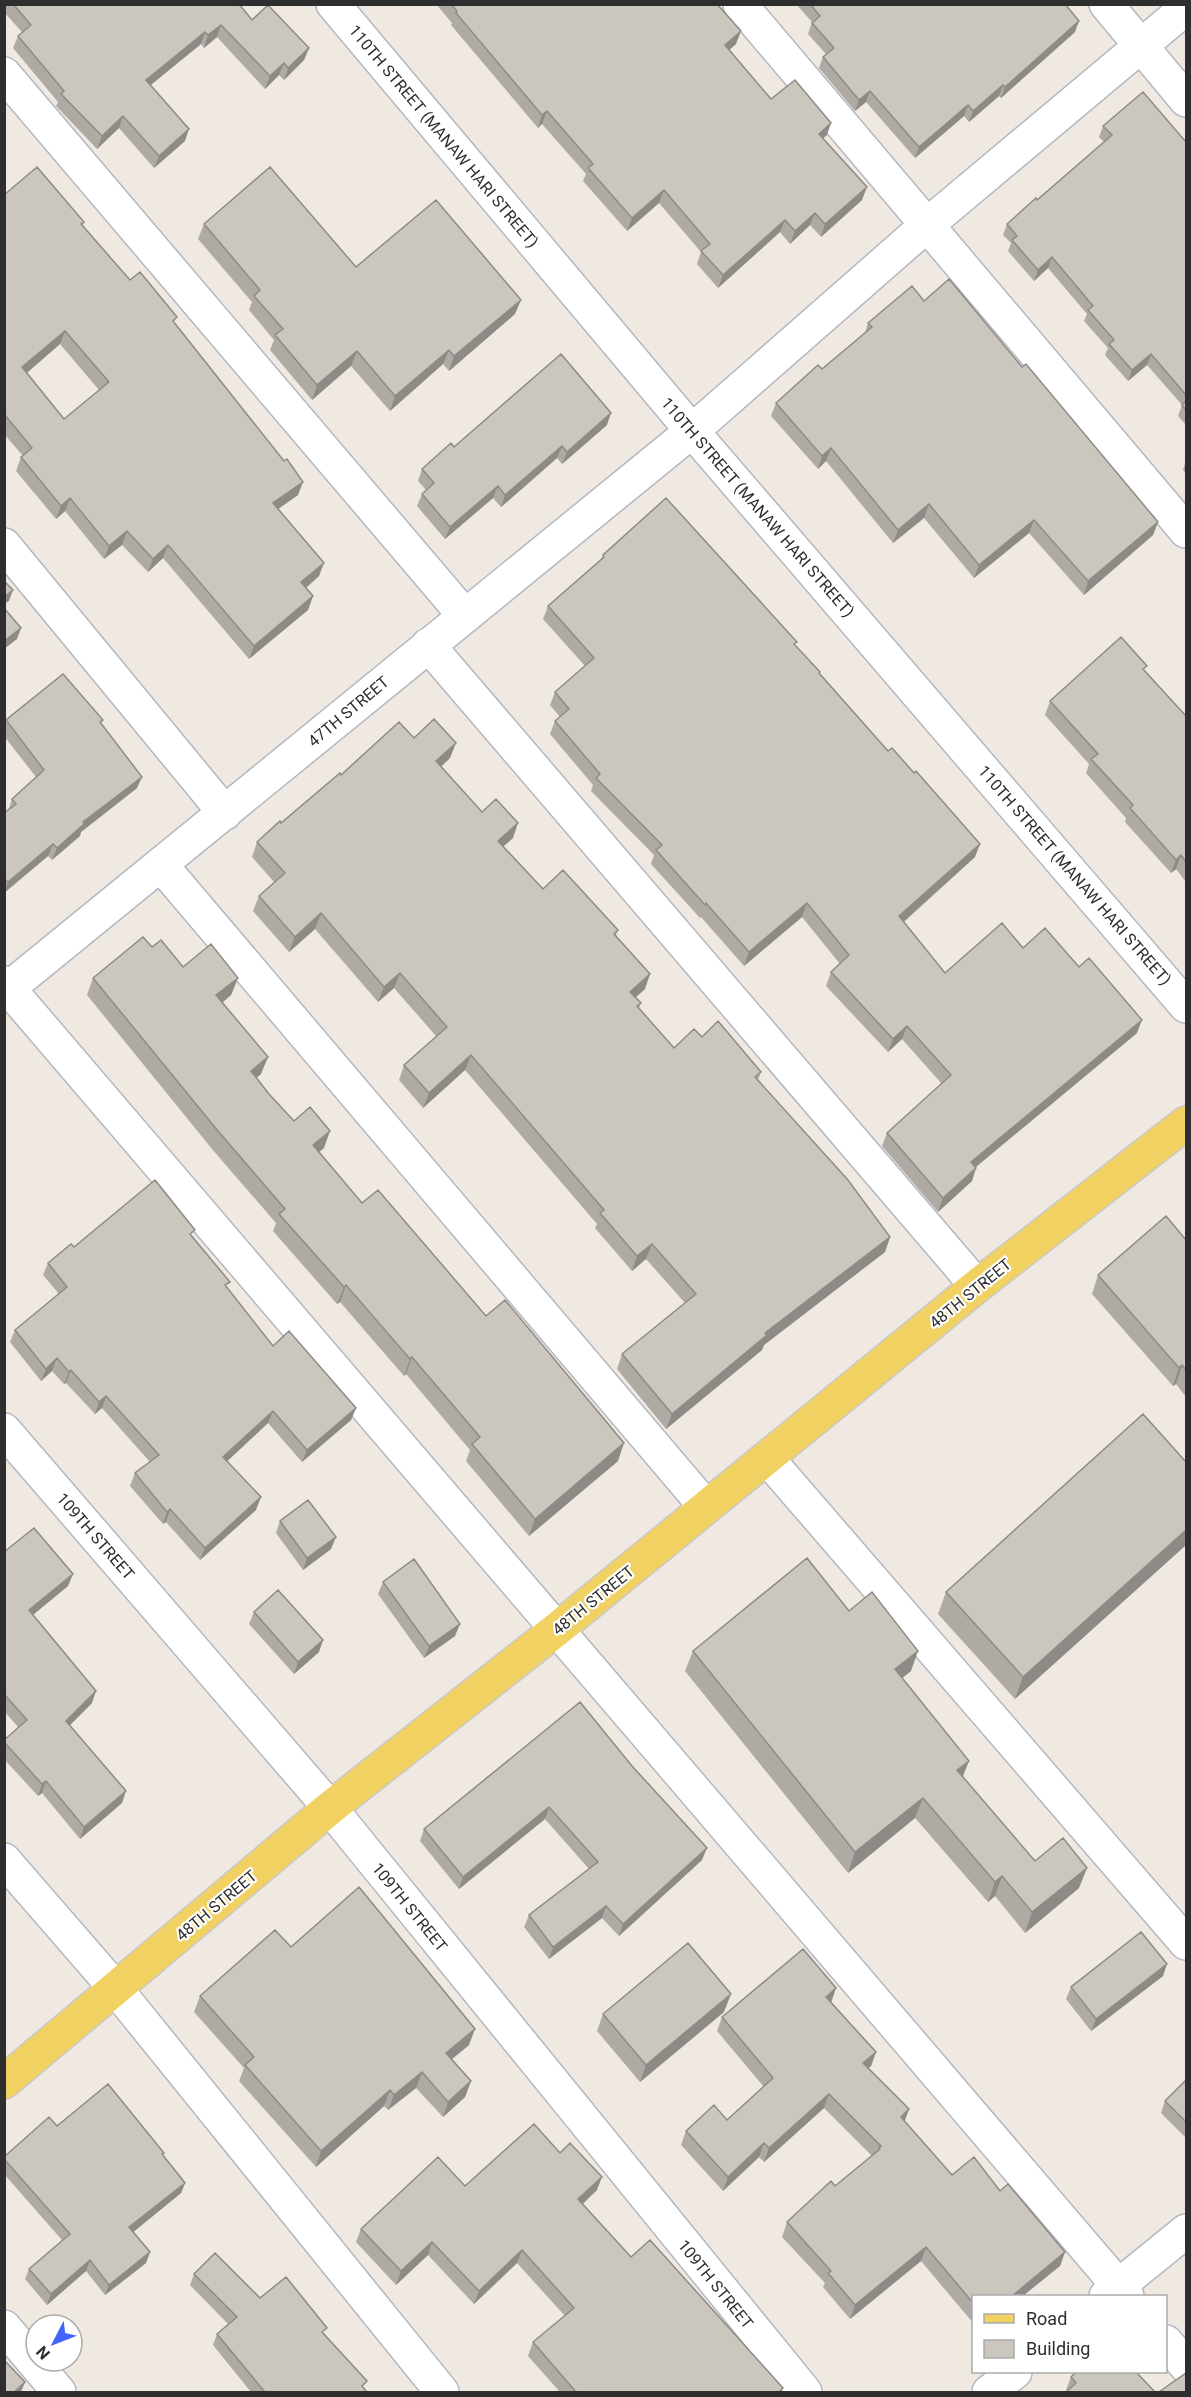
<svg xmlns="http://www.w3.org/2000/svg" width="1191" height="2397" font-family="Roboto,sans-serif">
<style>
.lines{fill:none;stroke-linecap:round;stroke-linejoin:round}
.minor-casing{stroke:#b4b7c1;stroke-width:36}
.major-casing{stroke:#c9c9c9;stroke-width:36}
.minor{stroke:#fff;stroke-width:33}
.major{stroke:#f2d163;stroke-width:33}
.wall{fill:#afaba4;fill-rule:evenodd}
.shaded-wall{fill:#8e8b86}
.building{fill:#cbc7bf;stroke:#8e8b86;stroke-width:1.5;fill-rule:evenodd}
.labels{text-anchor:middle;stroke-width:4.5;stroke-linejoin:round;paint-order:stroke}
.street-label{font-size:16px;fill:#2e2e2e;stroke:#fff}
</style>
<rect width="100%" height="100%" fill="#efe9e1"/>
<g class="lines">
<defs>
<path id="minor" d="M333,4L692,431L1186,1006
M740,4L1186,531
M1106,4L1186,100
M4,74L465,616
M4,545L225,813
M428,645L977,1286
M161,865L706,1507
M4,983L1127,2296
M4,992L692,431L927,225L1186,8
M4,1430L330,1808L805,2392
M767,1458L1186,1943
M4,1860L116,1989L442,2392
M1106,2296L1186,2231
M4,2327L59,2392
M1166,2342L1186,2366
M989,2392L1015,2372"/>
<path id="major" d="M4,2082L330,1808L556,1630L977,1286L1186,1123"/>
</defs>
<use href="#minor" class="minor-casing"/>
<use href="#major" class="major-casing"/>
<use href="#minor" class="minor"/>
<use href="#major" class="major"/>
</g>
<path class="wall" d="M4,4H239L252,20L309,48L304,60L284,80L279,75L265,89L217,37L204,48L201,44L150,85L185,141L154,168L119,128L97,149L56,106L58,102L13,48L18,36L22,32L4,12Z
M436,4H717L736,44L729,50L771,99L827,135L823,138L862,200L821,237L810,225L790,244L780,232L718,288L697,264L701,252L659,203L627,231L583,181L586,174L542,124L538,128L451,25L452,23Z
M796,4H1065L1075,32L1001,98L999,96L969,122L964,116L915,158L866,102L855,111L819,68L823,57L826,54L808,34L812,22Z
M1103,126L1186,142V425L1178,416L1182,405L1147,365L1128,381L1105,355L1108,348L1084,321L1087,314L1048,268L1034,281L1008,251L1011,243L1003,235L1007,224L1037,200L1104,142L1099,137Z
M4,195L84,222L83,225L130,280L175,324L298,495L278,509L319,576L306,588L313,596L308,610L249,659L163,558L148,572L122,545L104,559L65,511L56,519L16,471L21,457L23,456L4,434ZM60,344L99,390L64,419L27,373Z
M204,224L356,267L515,314L449,371L443,364L390,411L351,366L312,400L270,350L274,340L249,310L252,302L198,239Z
M924,301L1022,367L1158,522L1153,535L1084,595L1029,533L974,578L924,518L893,543L826,461L818,469L771,416L776,403L822,369L865,333L868,323Z
M607,425L562,464L557,458L501,507L493,498L445,539L417,506L422,494L426,490L418,481L422,469L454,447Z
M1186,460V474L1183,470Z
M603,555L795,645L820,672L819,674L975,857L904,922L945,973L1023,948L1079,967L1137,1033L976,1167L972,1181L938,1212L882,1146L887,1133L942,1084L902,1039L888,1052L826,986L831,972L840,964L802,917L744,966L701,917L700,918L651,864L654,855L591,791L593,785L550,734L555,721L560,717L550,705L555,692L585,666L543,619L548,606L601,560Z
M1145,672L1185,715L1186,714V882L1176,869L1171,873L1125,822L1126,818L1086,773L1089,764L1045,715L1050,701Z
M6,720H103L101,724L137,788L81,832L80,836L52,860L48,856L4,893V813L8,811L12,799L36,777L4,736V724Z
M414,738L450,758L441,767L482,812L513,838L503,847L543,889L618,930L616,935L645,989L635,997L641,1003L639,1008L674,1048L702,1037L761,1072L758,1080L890,1237L885,1252L764,1345L762,1350L666,1429L617,1369L622,1354L685,1303L646,1259L632,1271L595,1228L597,1224L465,1070L423,1108L399,1080L404,1065L436,1036L394,988L378,1002L315,929L289,952L253,911L259,896L274,882L252,857L257,842L341,775Z
M152,947L183,967L238,978L231,995L222,1003L261,1074L256,1078L269,1094L294,1121L324,1148L319,1152L362,1203L486,1316L618,1461L529,1536L466,1461L470,1450L406,1374L404,1376L340,1302L337,1304L273,1231L276,1223L212,1149L87,995L93,978Z
M193,1237L227,1288L273,1346L356,1408L351,1420L302,1462L268,1423L227,1461L256,1510L200,1560L166,1522L163,1524L130,1486L135,1473L150,1462L102,1408L95,1414L66,1383L64,1384L52,1371L41,1381L10,1342L15,1330L59,1294L43,1275L48,1263L74,1247Z
M1186,1240V1397L1176,1384L1173,1386L1092,1294L1098,1275Z
M1186,1462V1545L1015,1699L938,1614L946,1592Z
M280,1521L331,1549L303,1570L276,1533Z
M4,1552L68,1586L33,1615L92,1703L70,1725L122,1803L80,1839L42,1793L38,1796L4,1759V1740L19,1728L4,1711Z
M383,1582L455,1636L424,1658L378,1594Z
M849,1611L911,1671L902,1678L963,1777L1035,1861L1079,1888L1025,1933L995,1896L988,1902L915,1818L848,1873L685,1671L693,1651Z
M254,1612L319,1652L294,1674L249,1624Z
M580,1702L702,1860L619,1936L602,1918L549,1959L524,1927L529,1915L589,1869L545,1819L459,1889L420,1841L424,1829Z
M291,1947L469,2045L452,2059L471,2081L465,2097L443,2117L416,2088L388,2110L384,2106L316,2167L239,2081L244,2068L194,2012L200,1996Z
M1163,1976L1091,2031L1066,1999L1071,1987Z
M831,2002L876,2052L871,2066L868,2068L905,2122L952,2175L1000,2191L1065,2252L1060,2266L974,2296V2324L921,2261L850,2319L823,2287L825,2283L782,2237L787,2222L835,2186L872,2156L824,2108L764,2162L759,2157L723,2191L681,2145L686,2131L727,2120L764,2087L717,2031L722,2017Z
M724,2012L640,2082L597,2031L603,2014Z
M1186,2080V2138L1161,2113L1165,2101Z
M57,2126L164,2153L163,2155L185,2183L181,2193L133,2232L150,2252L146,2263L105,2295L86,2271L47,2305L25,2279L29,2269L62,2240L4,2174V2157Z
M560,2153L597,2190L583,2204L631,2257L781,2392H560L528,2356L533,2342L565,2316L517,2263L474,2304L428,2255L396,2285L356,2242L361,2229L465,2186Z
M194,2274L260,2298L325,2334L367,2392H251L213,2345L217,2334L228,2324L190,2285Z
M1071,2377L1155,2392L1067,2391L1066,2390Z"/>
<path class="shaded-wall" d="M1079,21L1075,32L1001,98L1005,87Z
M221,25L217,37L204,48L208,35Z
M741,31L736,44L720,58L725,45Z
M205,32L201,44L141,93L146,80Z
M309,48L304,60L284,80L288,68Z
M284,63L279,75L265,89L270,76Z
M1003,85L999,96L969,122L973,111Z
M870,91L866,102L855,111L859,100Z
M968,105L964,116L915,158L919,147Z
M547,111L542,124L538,128L542,115Z
M123,116L119,128L97,149L102,136Z
M831,123L827,135L814,146L819,134Z
M189,129L185,141L154,168L159,156Z
M867,187L862,200L821,237L825,224Z
M664,190L659,203L627,231L632,218Z
M815,213L810,225L790,244L795,231Z
M785,220L780,232L718,288L723,275Z
M1052,257L1048,268L1034,281L1038,270Z
M521,300L515,314L449,371L454,356Z
M65,331L60,344L17,381L22,367Z
M449,350L443,364L390,411L395,396Z
M357,351L351,366L312,400L317,385Z
M1151,354L1147,365L1128,381L1132,370Z
M611,413L607,425L562,464L567,452Z
M562,446L557,458L501,507L505,495Z
M831,448L826,461L818,469L822,456Z
M303,482L298,495L268,516L273,503Z
M498,486L493,498L445,539L450,527Z
M70,498L65,511L56,519L61,506Z
M929,504L924,518L893,543L898,530Z
M1034,520L1029,533L974,578L979,565Z
M1158,522L1153,535L1084,595L1088,581Z
M127,531L122,545L104,559L109,546Z
M168,545L163,558L148,572L153,559Z
M324,563L319,576L296,596L301,582Z
M13,590L9,601L4,604V597Z
M313,596L308,610L249,659L254,646Z
M21,628L17,639L4,649V641Z
M456,743L450,758L430,776L436,761Z
M142,777L137,788L81,832L80,836L52,860L57,848L83,822Z
M518,823L513,838L492,856L498,841Z
M53,844L48,856L4,893L8,882Z
M980,844L975,857L894,930L899,916Z
M1181,855L1176,869L1171,873L1176,860Z
M807,903L802,917L744,966L749,952Z
M321,913L315,929L289,952L295,937Z
M400,973L394,988L378,1002L384,987Z
M650,974L645,989L625,1007L630,992Z
M238,978L231,995L210,1013L216,995Z
M1142,1020L1137,1033L966,1175L971,1162Z
M907,1026L902,1039L888,1052L893,1039Z
M471,1055L465,1070L423,1108L429,1093Z
M268,1057L261,1074L244,1088L251,1071Z
M330,1131L324,1148L307,1162L313,1145Z
M976,1168L972,1181L938,1212L943,1198Z
M890,1237L885,1252L764,1345L762,1350L666,1429L672,1414L765,1333Z
M652,1244L646,1259L632,1271L637,1256Z
M346,1285L340,1302L337,1304L344,1287Z
M412,1357L406,1374L404,1376L410,1359Z
M57,1358L52,1371L41,1381L46,1369Z
M1182,1365L1176,1384L1173,1386L1179,1368Z
M71,1370L66,1383L64,1384L69,1372Z
M106,1396L102,1408L95,1414L99,1402Z
M356,1408L351,1420L302,1462L307,1450Z
M273,1411L268,1423L219,1469L223,1457Z
M624,1443L618,1461L529,1536L535,1519Z
M261,1497L256,1510L200,1560L205,1548Z
M170,1509L166,1522L163,1524L167,1512Z
M1186,1530V1545L1015,1699L1023,1677Z
M336,1537L331,1549L303,1570L307,1558Z
M73,1574L68,1586L24,1622L29,1610Z
M460,1624L455,1636L424,1658L429,1646Z
M323,1640L319,1652L294,1674L298,1662Z
M918,1651L911,1671L887,1690L895,1669Z
M96,1691L92,1703L62,1733L66,1721Z
M969,1761L961,1781L957,1770Z
M46,1781L42,1793L38,1796L42,1784Z
M126,1791L122,1803L80,1839L84,1827Z
M923,1798L915,1818L848,1873L855,1852Z
M549,1807L545,1819L459,1889L463,1877Z
M707,1848L702,1860L619,1936L623,1924Z
M1087,1868L1079,1888L1025,1933L1032,1912Z
M1002,1876L995,1896L988,1902L995,1882Z
M606,1906L602,1918L549,1959L553,1947Z
M1167,1964L1163,1976L1091,2031L1096,2019Z
M836,1988L831,2003L826,1997Z
M731,1994L724,2012L640,2082L646,2065Z
M475,2029L469,2045L440,2069L446,2053Z
M876,2052L871,2066L858,2077L863,2063Z
M422,2072L416,2088L388,2110L394,2095Z
M471,2081L465,2097L443,2117L448,2102Z
M390,2090L384,2106L316,2167L321,2151Z
M829,2094L824,2108L764,2162L769,2148Z
M909,2109L904,2123L901,2117Z
M764,2143L759,2157L723,2191L728,2177Z
M602,2177L597,2190L573,2212L578,2199Z
M185,2183L181,2193L126,2238L129,2227Z
M432,2242L428,2255L396,2285L401,2271Z
M926,2247L921,2261L850,2319L855,2305Z
M522,2250L517,2263L474,2304L479,2291Z
M150,2252L146,2263L105,2295L109,2285Z
M1065,2252L1060,2266L1023,2296H1012Z
M90,2260L86,2271L47,2305L51,2294Z
M25,2382L21,2392H14Z"/>
<path class="building" d="M13,4H239L252,20L268,5L309,48L288,68L284,63L270,76L221,25L208,35L205,32L146,80L189,129L159,156L123,116L102,136L61,94L64,91L18,36L31,25Z
M451,4H717L741,31L725,45L771,99L795,80L831,123L819,134L867,187L825,224L815,213L795,231L785,220L723,275L701,251L710,244L664,190L632,218L588,168L593,164L547,111L542,115L456,13L457,11Z
M810,4H1065L1079,21L1005,87L1003,85L973,111L968,105L919,147L870,91L859,100L823,57L834,48L812,23L820,16Z
M1143,92L1186,142V395L1151,354L1132,370L1109,344L1114,340L1088,310L1093,306L1052,257L1038,270L1012,240L1017,236L1007,224L1036,198L1037,200L1112,135L1103,126Z
M37,167L84,222L81,224L130,280L140,272L177,317L173,321L284,461L287,459L303,482L273,503L324,563L301,582L313,596L254,646L168,545L153,559L127,531L109,546L70,498L61,506L21,457L32,448L4,414V195ZM65,331L109,382L64,419L22,367Z
M270,167L356,267L436,200L521,300L454,356L449,350L395,396L357,351L317,385L275,335L283,329L254,296L260,290L204,224Z
M949,279L1022,367L1026,364L1158,522L1088,581L1034,520L979,565L929,504L898,530L831,448L822,456L776,403L818,365L822,369L872,327L868,323L912,286L924,301Z
M561,354L611,413L567,452L562,446L505,495L498,486L450,527L422,494L434,483L422,469L451,443L454,447Z
M1186,401V410L1182,405Z
M666,498L797,642L794,644L820,672L819,673L888,751L892,748L914,773L916,771L980,844L899,916L945,973L1002,923L1023,948L1045,928L1079,967L1089,958L1142,1020L971,1162L976,1168L943,1198L887,1133L951,1075L907,1026L893,1039L831,972L849,955L807,903L749,952L706,903L705,905L656,850L662,845L596,778L600,774L555,721L569,709L555,692L594,658L548,606L604,557L603,555Z
M4,581L13,590L4,597Z
M4,608L21,628L4,641Z
M1121,637L1147,666L1143,669L1185,715L1186,714V862L1181,855L1176,860L1130,808L1133,805L1091,759L1098,754L1050,701Z
M63,674L103,720L100,722L142,777L83,822L84,824L57,848L53,844L8,882L4,879V813L16,804L12,799L44,770L6,720Z
M434,719L456,743L436,761L482,812L496,799L518,823L498,841L543,889L563,870L618,930L614,934L650,974L630,992L641,1003L637,1006L674,1048L694,1029L702,1037L718,1021L761,1072L755,1077L848,1180L890,1237L765,1333L767,1335L672,1414L622,1354L696,1294L652,1244L637,1256L600,1213L604,1210L471,1055L429,1093L404,1065L447,1027L400,973L384,987L321,913L295,937L259,896L285,873L257,842L280,821L281,823L340,773L341,775L399,722L414,738Z
M143,937L152,947L161,940L183,967L211,944L238,978L216,995L268,1057L251,1071L269,1094L294,1121L310,1107L330,1131L313,1145L362,1203L378,1190L486,1316L505,1300L624,1443L535,1519L472,1444L480,1437L412,1357L410,1359L346,1285L344,1287L279,1214L285,1209L218,1131L93,978Z
M155,1180L195,1230L190,1234L230,1282L225,1285L273,1346L289,1331L356,1408L307,1450L273,1411L223,1457L261,1497L205,1548L170,1509L167,1512L135,1473L159,1455L106,1396L99,1402L71,1370L69,1372L57,1358L46,1369L15,1330L67,1287L48,1263L71,1244L74,1247Z
M1166,1216L1186,1240V1370L1182,1365L1179,1368L1098,1275Z
M1143,1414L1186,1462V1530L1023,1677L946,1592Z
M308,1500L336,1537L307,1558L280,1521Z
M34,1528L73,1574L29,1610L96,1691L66,1721L126,1791L84,1827L46,1781L42,1784L4,1742V1740L27,1720L4,1694V1552Z
M807,1558L849,1611L872,1592L918,1651L895,1669L969,1761L957,1770L1035,1861L1063,1838L1087,1868L1032,1912L1002,1876L995,1882L923,1798L855,1852L693,1651Z
M414,1559L460,1624L429,1646L383,1582Z
M278,1590L323,1640L298,1662L254,1612Z
M580,1702L632,1766L707,1848L623,1924L606,1906L553,1947L529,1915L598,1862L549,1807L463,1877L424,1829Z
M359,1887L475,2029L446,2053L471,2081L448,2102L422,2072L394,2095L390,2090L321,2151L245,2065L254,2057L200,1996L275,1930L291,1947Z
M1141,1932L1167,1964L1096,2019L1071,1987Z
M688,1943L731,1994L646,2065L603,2014Z
M803,1949L836,1988L826,1997L876,2052L863,2063L909,2109L901,2117L952,2175L974,2157L1000,2191L1008,2184L1065,2252L1012,2296H974V2304L926,2247L855,2305L828,2273L831,2271L787,2222L831,2181L835,2186L880,2149L879,2147L881,2146L829,2094L769,2148L764,2143L728,2177L686,2131L714,2105L727,2120L773,2078L722,2017Z
M1186,2080V2122L1165,2101Z
M108,2084L164,2153L162,2154L185,2183L129,2227L150,2252L109,2285L90,2260L51,2294L29,2269L70,2234L4,2159V2157L49,2117L57,2126Z
M534,2124L560,2153L570,2143L602,2177L578,2199L631,2257L650,2240L783,2388L779,2392H576L533,2342L574,2308L522,2250L479,2291L432,2242L401,2271L361,2229L438,2157L465,2186Z
M215,2253L260,2298L286,2277L327,2328L322,2332L367,2381L362,2386L367,2392H262L264,2391L217,2334L237,2317L194,2274Z
M4,2360L25,2382L14,2392H4Z
M1076,2372H1136L1155,2392H1066L1076,2383L1071,2377Z
M1186,2373V2392H1159Z"/>
<g class="labels">
<g class="street-label">
<text transform="translate(444 136) rotate(50)" y="6">110TH STREET (MANAW HARI STREET)</text>
<text transform="translate(758 507) rotate(49)" y="6">110TH STREET (MANAW HARI STREET)</text>
<text transform="translate(348 711) rotate(-40)" y="6">47TH STREET</text>
<text transform="translate(1075 875) rotate(49)" y="6">110TH STREET (MANAW HARI STREET)</text>
<text transform="translate(970 1293) rotate(-39)" y="6">48TH STREET</text>
<text transform="translate(96 1536) rotate(49)" y="6">109TH STREET</text>
<text transform="translate(593 1600) rotate(-39)" y="6">48TH STREET</text>
<text transform="translate(216 1905) rotate(-40)" y="6">48TH STREET</text>
<text transform="translate(410 1907) rotate(51)" y="6">109TH STREET</text>
<text transform="translate(716 2284) rotate(51)" y="6">109TH STREET</text>
</g>
</g>
<rect width="1191" height="2397" fill="none" stroke="#2e2e2e" stroke-width="12"/>
<rect x="972" y="2295" width="195" height="78" fill="#ffffff" stroke="#ababab" stroke-width="1.5"/>
<rect x="984" y="2314" width="30" height="9" fill="#f2d163" stroke="#ababab" stroke-width="1.5"/>
<text x="1026" y="2325" font-size="18" fill="#2e2e2e">Road</text>
<rect x="984" y="2340" width="30" height="18" fill="#cbc7bf" stroke="#ababab" stroke-width="1.5"/>
<text x="1026" y="2355" font-size="18" fill="#2e2e2e">Building</text>
<g transform="translate(54 2343) rotate(228)"><circle r="28" fill="#ffffff" stroke="#ababab" stroke-width="1.5"/>
<path d="M0-4.5L10 22L0 15L-10 22Z" fill="#4264fb"/>
<text y="-9" font-size="16" font-weight="bold" text-anchor="middle" fill="#2e2e2e">N</text>
</g>
</svg>
